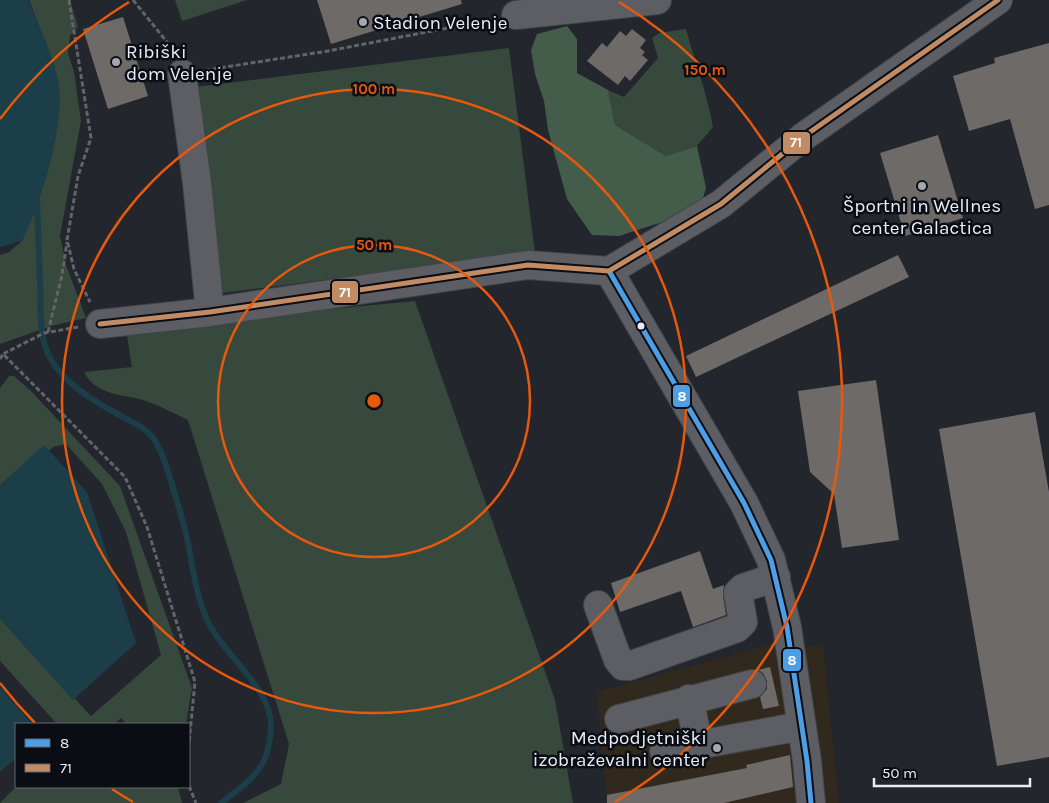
<svg xmlns="http://www.w3.org/2000/svg" width="1049" height="803" font-family="Karla,sans-serif">
<style>
.education{fill:#31291d}
.green{fill:#37483c}
.forest{fill:#445c4a}
.water{fill:#1b3e48}
.lines{fill:none;stroke-linecap:round;stroke-linejoin:round}
.stream{stroke:#1b3e48;stroke-width:6}
.building{fill:#6d6a68}
.minor-casing{stroke:#41444a;stroke-width:30}
.path{stroke:#626469;stroke-width:3;stroke-dasharray:5 2.5;stroke-linecap:butt}
.minor{stroke:#5c5e64;stroke-width:28}
.bus-1-casing{stroke:#0b0d14;stroke-width:9}
.bus-2-casing{stroke:#0b0d14;stroke-width:9}
.bus-1{stroke:#4d9ee5;stroke-width:5}
.bus-2{stroke:#c18c65;stroke-width:5}
.ring{fill:none;stroke:#e8590c;stroke-width:2.5}
.poi-dot{fill:#a4a7b0;stroke:#0b0d14;stroke-width:2}
.bus-dot{fill:#e9edf7;stroke:#0b0d14;stroke-width:2}
.labels{text-anchor:middle;stroke-width:5;stroke-linejoin:round;paint-order:stroke}
.poi-label{font-size:19px;fill:#e9edf7;stroke:#0b0d14;text-anchor:start}
.centre{fill:#e8590c;stroke:#0b0d14;stroke-width:2.5}
.ring-label{font-size:15px;text-anchor:middle;font-weight:bold;fill:#e8590c;stroke:#0b0d14;stroke-width:5;stroke-linejoin:round;paint-order:stroke}
.line-badge{stroke:#0b0d14;stroke-width:2}
.badge-label{font-size:14px;text-anchor:middle;font-weight:bold;fill:#fff}
</style>
<rect width="100%" height="100%" fill="#23262d"/>
<path class="education" d="M823,644L839,803H607L597,692L769,645L781,651Z"/>
<path class="green" d="M29,0H70L78,27L70,36L68,53L74,72L81,121L60,236L66,265L86,318L51,326L0,344V255L9,252L22,241L37,202L55,69Z
M175,0H247L182,21Z
M686,29C695,62 707,93 713,127L697,146L666,156L615,125L608,90L624,97L658,58L652,38L659,33Z
M509,48L535,253L222,293L196,87Z
M415,301L555,700L573,803H243L281,784L289,744L188,420C175,414 162,407 149,402C125,393 98,398 84,372L132,367L126,329Z
M9,376H14L30,390L120,486L192,688L186,724H126L121,718L114,724H57L0,661V612L49,671L91,716L161,655L126,532L102,484L66,444L53,447L0,496V388Z
M16,787H178L182,803H0Z"/>
<path class="forest" d="M567,26L577,39V73L608,90L615,125L666,156L697,146L706,188L701,204L687,214L619,236L592,235L567,199L548,130L544,101L535,74L531,50L537,34Z"/>
<path class="water" d="M0,0H28C39,28 55,57 59,86C65,125 40,207 22,241L0,247Z
M44,445L87,492L136,643L73,700L0,619V485Z
M0,687L32,724H16V758L0,772Z"/>
<g class="lines">
<path class="stream" d="M37,202C38,228 39,255 40,281C41,302 39,329 46,349C56,377 88,398 114,412C128,420 144,426 154,439C162,451 167,468 171,481C177,502 184,522 188,543C193,570 196,594 207,620C222,653 271,688 271,725C270,769 253,778 221,803"/>
</g>
<path class="building" d="M317,0H461L462,4L331,44Z
M123,17L148,96L108,109L83,29Z
M632,29L646,40L640,48L645,52L642,55L648,60L630,81L625,76L618,85L587,61L602,43L607,47L620,31L626,36Z
M1049,43V205L1035,209L1010,119L969,131L953,76L995,63L994,58Z
M938,135L963,218L905,236L880,153Z
M898,255L909,277L696,377L686,356Z
M876,380L899,540L842,548L834,494L810,472L798,391Z
M1035,412L1049,492V757L997,766L939,429Z
M700,551L713,589L724,585L723,595L726,615L693,627L681,591L620,612L611,583Z
M770,667L779,706L763,709L760,697L767,689V681L763,673L758,670Z
M790,755L793,787L724,803H607V795L747,768L746,765Z"/>
<g class="lines">
<defs>
<path id="minor" d="M516,15L657,0
M182,74L197,183L210,312
M609,271L744,503L771,560L787,627L807,761L811,803
M100,324L210,312L528,265L609,271L721,204L803,137L998,0
M598,605L618,660L623,666H629L737,628L743,622L738,593L743,588L776,577
M689,699L699,745
M619,719L752,684
M664,751L802,726"/>
</defs>
<use href="#minor" class="minor-casing"/>
<path class="path" d="M69,0L91,138L78,176L67,240L74,269L90,302
M133,0L167,42L172,54
M206,70L328,51L495,19
M78,327L44,333L3,354L125,477L147,527L195,682L189,743
M48,332L62,275L67,242
M0,359L3,354
M189,786L196,803"/>
<use href="#minor" class="minor"/>
<defs>
<path id="bus-1" d="M609,271L744,503L771,560L787,627L807,761L811,803"/>
<path id="bus-2" d="M100,324L210,312L528,265L609,271L721,204L803,137L998,0"/>
</defs>
<use href="#bus-1" class="bus-1-casing"/>
<use href="#bus-2" class="bus-2-casing"/>
<use href="#bus-1" class="bus-1"/>
<use href="#bus-2" class="bus-2"/>
</g>
<g class="ring">
<circle cx="374" cy="401" r="156"/>
<circle cx="374" cy="401" r="312"/>
<path d="M133 802A468 468 0 0 1 112 789M35 723A468 468 0 0 1 0 683M0 119A468 468 0 0 1 129 2M619 2A468 468 0 0 1 615 802"/>
</g>
<g class="poi-dot">
<circle cx="363" cy="22" r="5"/>
<circle cx="116" cy="62" r="5"/>
<circle cx="922" cy="186" r="5"/>
<circle cx="717" cy="748" r="5"/>
</g>
<circle class="bus-dot" cx="641" cy="326" r="4.5"/>
<g class="labels">
<g class="poi-label">
<text x="373" y="29">Stadion Velenje</text>
<text x="126" y="58">Ribiški<tspan x="126" dy="22">dom Velenje</tspan></text>
<text x="922" y="212" text-anchor="middle">Športni in Wellnes<tspan x="922" dy="22">center Galactica</tspan></text>
<text x="707" y="744" text-anchor="end">Medpodjetniški<tspan x="707" dy="22">izobraževalni center</tspan></text>
</g>
</g>
<circle cx="374" cy="401" r="8" class="centre"/>
<g class="ring-label">
<text x="705" y="75">150 m</text>
<text x="374" y="94">100 m</text>
<text x="374" y="250">50 m</text>
</g>
<g class="line-badge">
<rect x="782" y="131" width="29" height="24" rx="5" fill="#c18c65"/>
<rect x="331" y="280" width="28" height="24" rx="5" fill="#c18c65"/>
<rect x="672" y="384" width="19" height="24" rx="5" fill="#4d9ee5"/>
<rect x="782" y="648" width="20" height="24" rx="5" fill="#4d9ee5"/>
</g>
<g class="badge-label">
<text x="796" y="147">71</text>
<text x="345" y="297">71</text>
<text x="682" y="401">8</text>
<text x="792" y="665">8</text>
</g>
<rect x="15" y="723" width="175" height="65" fill="#0b0d14" stroke="#64676f"/>
<rect x="25" y="739" width="25" height="8" fill="#4d9ee5" stroke="#64676f"/>
<text x="60" y="748" font-size="15" fill="#e9edf7">8</text>
<rect x="25" y="764" width="25" height="8" fill="#c18c65" stroke="#64676f"/>
<text x="60" y="773" font-size="15" fill="#e9edf7">71</text>
<path d="M874 778v8h156v-8" fill="none" stroke="#e9edf7" stroke-width="2.5"/>
<text x="882" y="778" font-size="15" fill="#e9edf7" stroke="#0b0d14" stroke-width="4" paint-order="stroke">50 m</text>
</svg>
